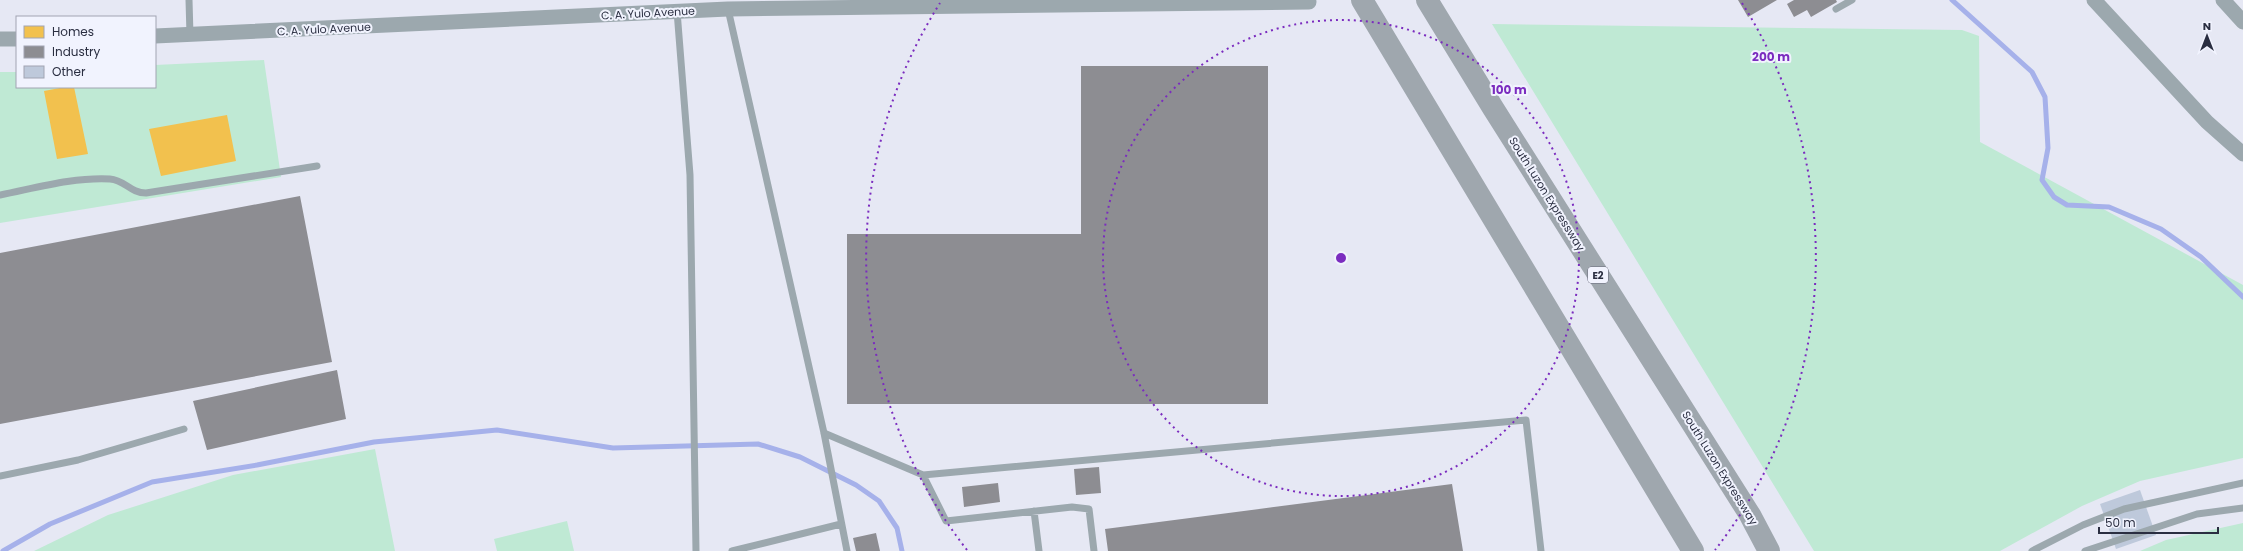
<svg xmlns="http://www.w3.org/2000/svg" width="2243" height="551" font-family="Poppins,sans-serif">
<style>
.grass{fill:#bfe9d4}
.homes{fill:#f2c14e}
.industry{fill:#8d8d92}
.lines{fill:none;stroke-linecap:round;stroke-linejoin:round}
.stream{stroke:#a6b1ea;stroke-width:5}
.building{fill:#bec9db}
.service{stroke:#9ca8ae;stroke-width:7}
.minor{stroke:#9ca8ae;stroke-width:15}
.motorway{stroke:#9fa7ae;stroke-width:22}
.ring{fill:none;stroke:#7b2cbf;stroke-width:2;stroke-dasharray:2 4}
.labels{text-anchor:middle;stroke-width:4;stroke-linejoin:round;paint-order:stroke}
.shield{fill:#f1f3fe;stroke:#66697a;stroke-width:1}
.shield-label{font-size:10px;font-weight:bold;fill:#2a2e41}
.street-label{font-size:11px;fill:#2a2e41;stroke:#f1f3fe}
.centre{fill:#7b2cbf;stroke:#f1f3fe;stroke-width:2}
.ring-label{font-size:12px;text-anchor:middle;font-weight:bold;fill:#7b2cbf;stroke:#f1f3fe;stroke-width:4;stroke-linejoin:round;paint-order:stroke}
</style>
<rect width="100%" height="100%" fill="#e6e8f4"/>
<path class="grass" d="M1492,24L1962,30L1979,36L1980,142L2243,285V458L2140,481L2082,506L2000,551H1814Z
M264,60L281,177L0,223V72H17V87H155V65Z
M375,449L395,551H34L108,515L233,475Z
M567,521L574,551H497L494,539Z
M2243,523V551H2140L2166,540Z"/>
<path class="homes" d="M65,87H74L88,154L57,159L44,91Z
M227,115L236,161L161,176L149,129Z"/>
<path class="industry" d="M1738,0H1777L1748,17Z
M1794,0H1836L1837,2L1811,17L1807,10L1794,17L1787,4Z
M1081,66H1268V404H847V234H1081Z
M300,196L332,362L0,424V253Z
M337,370L346,419L207,450L193,401Z
M1099,467L1101,493L1076,495L1074,469Z
M998,483L1000,502L964,507L962,487Z
M1452,484L1463,551H1108L1105,529Z
M876,533L880,551H856L853,538Z"/>
<g class="lines">
<path class="stream" d="M1952,0L2032,72L2045,97L2048,148L2042,180L2054,197L2067,205L2109,207L2161,229L2201,257L2243,297
M3,551L50,524L152,482L257,465L374,442L497,430L613,448L758,444L800,457L856,485L879,501L897,528L902,551"/>
</g>
<path class="building" d="M2140,490L2156,535L2116,549L2100,504Z"/>
<g class="lines">
<path class="service" d="M189,0L190,35
M728,9L824,433L847,551
M1836,9L1852,0
M677,11L690,175L696,551
M0,195C36,188 74,177 110,179C125,180 130,193 146,193L317,166
M824,433L923,475L946,521L1072,507L1089,509L1094,551
M923,475L1526,420L1541,551
M0,476L78,460L184,429
M1034,511L1039,551
M732,551L841,524
M2032,551L2083,525L2124,509L2243,483
M2085,551L2197,514L2243,508"/>
<path class="minor" d="M2094,0L2207,122L2243,154
M2223,0L2243,22
M155,36L728,9L1309,2
M0,39H17"/>
<path class="motorway" d="M1362,0L1693,551
M1427,0L1493,108L1750,515L1769,551"/>
</g>
<g class="ring">
<circle cx="1341" cy="258" r="238"/>
<path d="M967 550A475 475 0 0 1 940 3M1742 3A475 475 0 0 1 1715 550"/>
</g>
<g class="labels">
<rect class="shield" x="1588" y="267" width="20" height="16" rx="3"/>
<g class="shield-label">
<text x="1598" y="279">E2</text>
</g>
<g class="street-label">
<text transform="translate(648 13) rotate(-3)" y="4">C. A. Yulo Avenue</text>
<text transform="translate(324 29) rotate(-3)" y="4">C. A. Yulo Avenue</text>
<text transform="translate(1547 194) rotate(58)" y="4">South Luzon Expressway</text>
<text transform="translate(1720 468) rotate(58)" y="4">South Luzon Expressway</text>
</g>
</g>
<circle cx="1341" cy="258" r="6" class="centre"/>
<g class="ring-label">
<text x="1771" y="61">200 m</text>
<text x="1509" y="94">100 m</text>
</g>
<rect x="16" y="16" width="140" height="72" fill="#f1f3fe" stroke="#a1a4b2"/>
<rect x="24" y="26" width="20" height="12" fill="#f2c14e" stroke="#a1a4b2"/>
<text x="52" y="36" font-size="12" fill="#2a2e41">Homes</text>
<rect x="24" y="46" width="20" height="12" fill="#8d8d92" stroke="#a1a4b2"/>
<text x="52" y="56" font-size="12" fill="#2a2e41">Industry</text>
<rect x="24" y="66" width="20" height="12" fill="#bec9db" stroke="#a1a4b2"/>
<text x="52" y="76" font-size="12" fill="#2a2e41">Other</text>
<g transform="translate(2207 36)" stroke="#f1f3fe" stroke-width="3" paint-order="stroke">
<path d="M0-3L7 15L0 10L-7 15Z" fill="#2a2e41"/>
<text y="-6" font-size="11" font-weight="bold" text-anchor="middle" fill="#2a2e41">N</text>
</g>
<path d="M2099 527v6h119v-6" fill="none" stroke="#2a2e41" stroke-width="2"/>
<text x="2105" y="527" font-size="12" fill="#2a2e41" stroke="#f1f3fe" stroke-width="3" paint-order="stroke">50 m</text>
</svg>
